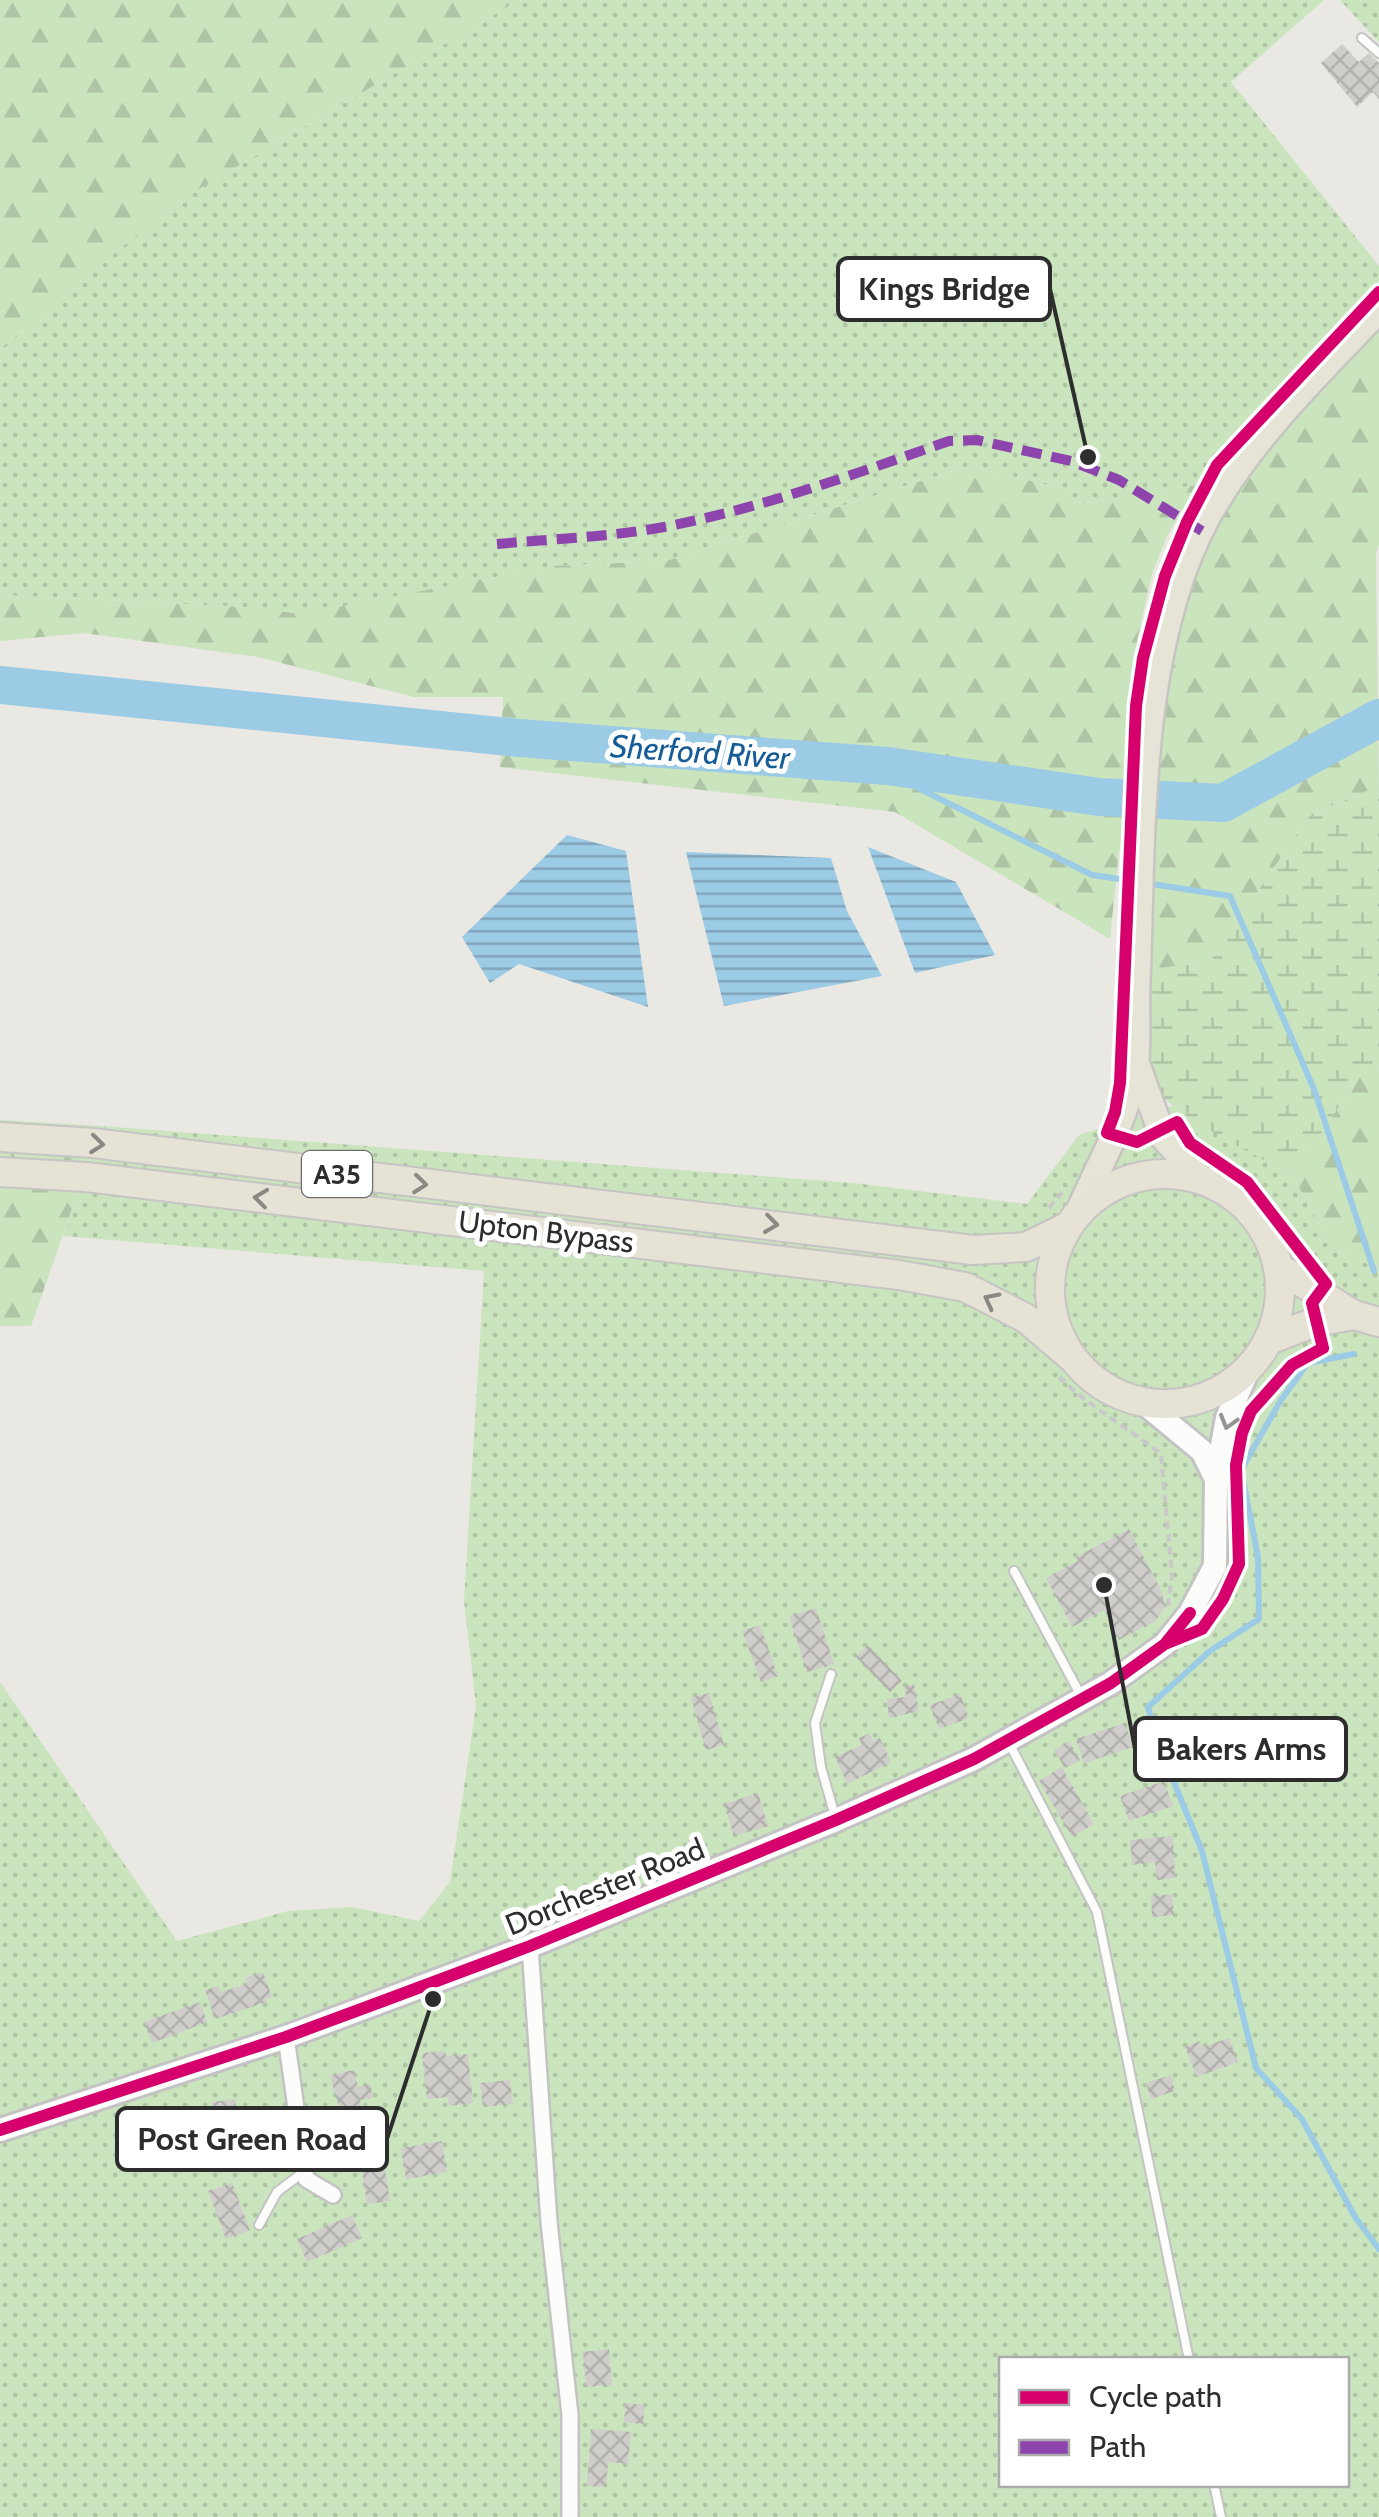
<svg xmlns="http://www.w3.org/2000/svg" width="1379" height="2517" font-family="Cabin,sans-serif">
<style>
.green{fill:url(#green-dots);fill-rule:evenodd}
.forest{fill:url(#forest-firs)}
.wetland{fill:url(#wetland-marsh)}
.water{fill:url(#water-rules)}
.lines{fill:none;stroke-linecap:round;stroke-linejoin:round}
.stream{stroke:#9ccbe6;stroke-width:6}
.river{stroke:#9ccbe6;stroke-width:38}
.building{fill:url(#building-cross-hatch)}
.service-casing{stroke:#c4c3c3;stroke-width:12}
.minor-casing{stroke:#c4c3c3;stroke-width:20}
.secondary-casing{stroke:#c4c3c3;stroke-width:28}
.primary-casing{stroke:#c6c5c3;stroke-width:30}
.trunk-casing{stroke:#c6c5c3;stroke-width:32}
.path{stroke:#c8c8c8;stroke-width:4;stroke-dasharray:8 5;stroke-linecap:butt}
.service{stroke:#fcfcfb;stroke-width:8}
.minor{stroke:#fcfcfb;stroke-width:15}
.secondary{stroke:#fcfcfb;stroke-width:22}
.primary{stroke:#e6e4d6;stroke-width:25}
.trunk{stroke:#e7e2d6;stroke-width:28}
.quiet{stroke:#8e44ad;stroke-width:10;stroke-dasharray:20 10;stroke-linecap:butt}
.cycleway-casing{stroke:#fff;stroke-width:19}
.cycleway{stroke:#d6006c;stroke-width:12}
.oneway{stroke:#8a8882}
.oneway2{stroke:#949494}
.labels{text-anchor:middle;stroke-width:10;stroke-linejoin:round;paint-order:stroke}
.shield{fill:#fff;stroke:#6c6c6c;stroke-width:2.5}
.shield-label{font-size:28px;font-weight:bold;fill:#2d2d2d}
.street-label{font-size:30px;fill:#2d2d2d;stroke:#fff}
.water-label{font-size:32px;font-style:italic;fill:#165c97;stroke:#fff}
.leader{fill:none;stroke:#2d2d2d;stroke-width:4}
.callout-dot{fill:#2d2d2d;stroke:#fff;stroke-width:4}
.callout{fill:#fff;stroke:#2d2d2d;stroke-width:4}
.callout-label{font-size:32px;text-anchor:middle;font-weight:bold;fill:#2d2d2d}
</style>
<defs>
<pattern id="green-dots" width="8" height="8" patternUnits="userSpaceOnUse" patternTransform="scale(2.5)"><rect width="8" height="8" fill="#cae4be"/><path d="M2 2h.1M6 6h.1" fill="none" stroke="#aec4a4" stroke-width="1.8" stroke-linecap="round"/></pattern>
<pattern id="forest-firs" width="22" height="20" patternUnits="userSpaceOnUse" patternTransform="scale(2.5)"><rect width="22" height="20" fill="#cae4be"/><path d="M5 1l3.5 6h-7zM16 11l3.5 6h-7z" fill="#aec4a4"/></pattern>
<pattern id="wetland-marsh" width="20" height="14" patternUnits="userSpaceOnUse" patternTransform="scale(2.5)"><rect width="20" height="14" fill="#cae4be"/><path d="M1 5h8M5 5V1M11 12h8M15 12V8" fill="none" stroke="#aec4a4"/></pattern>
<pattern id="water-rules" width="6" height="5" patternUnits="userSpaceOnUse" patternTransform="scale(2.5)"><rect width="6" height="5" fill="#9ccbe6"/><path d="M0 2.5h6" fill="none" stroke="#80a5bb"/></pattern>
<pattern id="building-cross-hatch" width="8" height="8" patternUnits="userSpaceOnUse" patternTransform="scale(2.5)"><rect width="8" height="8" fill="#cfceca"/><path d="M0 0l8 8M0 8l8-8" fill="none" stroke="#b2b1ae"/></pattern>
</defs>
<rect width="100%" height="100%" fill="#eae8e3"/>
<path class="green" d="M519,0H1324L1231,82L1379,266V283L1228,442L1197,485L1082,504L1052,486L969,466L666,561L552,566L302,615L228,606L0,595V349L175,203Z
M1340,0H1379V42Z
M1172,1106L1293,1176L1331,1247L1379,1269V2517H0V1682L177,1941L288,1911L352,1907L419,1921L450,1882L476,1706L464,1601L484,1271L63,1236L101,1126L854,1183L1027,1204L1079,1135ZM1002,2360H1346V2484H1002Z"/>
<path class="forest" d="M0,0H519L175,203L0,349Z
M1379,327V545L1376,552L1379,786L1310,815L1211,960L1151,970L1161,720L1175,639L1193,582L1214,529L1266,446Z
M969,466L1052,486L1082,504L1197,485L1168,534L1152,574L1137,641L1131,702L1128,817L1119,852L1110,939L895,812L500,767L503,697H414L258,657L84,633L0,641V595L228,606L302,614L552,566L666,561Z
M1379,1064V1269L1331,1247L1293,1176L1361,1073Z
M0,1120L101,1126L31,1326H0Z"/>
<path class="wetland" d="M1379,786V1064L1361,1073L1293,1176C1261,1157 1172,1116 1155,1087C1144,1068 1150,995 1151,970L1211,960L1310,815Z"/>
<path class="water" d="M567,835L626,851L648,1007L519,964L490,983L462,937Z
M868,847L956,882L995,955L915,973Z
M686,852L831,858L847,911L882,976L724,1006Z"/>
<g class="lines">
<path class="stream" d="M888,766L920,789L1092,875L1133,881
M1145,883L1230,896L1314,1089L1374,1271
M1354,1354L1308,1363L1281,1400L1241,1470L1258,1557L1259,1619L1210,1651L1148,1707L1158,1743L1202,1851L1256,2068L1302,2119L1355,2217L1379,2249"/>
<path class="river" d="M0,685L519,738L888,766L1099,797L1223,803L1379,718"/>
</g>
<path class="building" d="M1342,44L1359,62L1369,53L1379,63V99L1373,92L1357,107L1321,63Z
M1129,1529L1162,1592L1165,1607L1155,1621L1119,1640L1104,1610L1072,1627L1046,1578L1078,1561L1076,1557Z
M816,1608L834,1664L807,1672L789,1616Z
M760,1625L778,1676L761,1682L742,1631Z
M868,1645L902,1681L890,1692L856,1657Z
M914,1684L919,1711L889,1718L887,1699L906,1697L905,1686Z
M709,1693L724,1745L706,1750L691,1698Z
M960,1694L969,1718L939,1729L930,1705Z
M1125,1723L1133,1747L1084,1763L1076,1739Z
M870,1733L873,1741L880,1738L891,1762L847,1784L835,1757L862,1745L859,1738Z
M1069,1741L1080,1760L1065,1768L1054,1750Z
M1062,1767L1094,1824L1072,1837L1039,1781Z
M1164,1781L1173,1806L1129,1821L1120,1796Z
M758,1793L768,1826L734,1836L724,1804Z
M1173,1836L1175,1878L1157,1880L1155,1862L1132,1865L1130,1840Z
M1172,1894L1174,1915L1152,1917L1151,1896Z
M263,1972L272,1997L266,1999L267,2002L215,2019L205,1990L219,1986L221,1992L247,1984L245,1978Z
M200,2002L207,2022L152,2043L144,2022Z
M1229,2038L1238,2062L1197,2077L1185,2047L1200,2041L1202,2047Z
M445,2051L446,2056L468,2054L473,2103L449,2106L448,2097L427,2099L422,2053Z
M354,2070L358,2087L370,2084L373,2098L360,2100L365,2137L351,2140L349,2131L340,2133L337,2118H342L330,2075Z
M1171,2075L1175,2091L1151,2099L1146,2083Z
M510,2080L513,2104L483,2107L480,2083Z
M235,2099L240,2142L247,2141L249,2161L208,2166L205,2145L216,2144L211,2102Z
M442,2141L447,2172L406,2179L401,2148Z
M382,2147L390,2201L367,2204L359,2150Z
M232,2183L250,2230L226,2239L208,2191Z
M352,2215L362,2238L307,2262L297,2239Z
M609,2349L612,2385L586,2387L583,2352Z
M626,2403L645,2405L643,2424L624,2422Z
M591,2429L631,2432L628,2464L608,2462L606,2487L587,2486Z"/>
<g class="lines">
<defs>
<path id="service" d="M1362,38L1379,53
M1014,1571L1080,1694
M831,1674L815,1723L821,1767L835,1816
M1009,1743L1097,1912L1189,2360
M259,2225L277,2192L305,2171
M1214,2484L1221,2517"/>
<path id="minor" d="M530,1946L549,2222L570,2415V2517
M286,2037L306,2179L333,2195"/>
<path id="secondary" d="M1144,1403L1202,1451L1216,1479
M0,2130L286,2037L530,1946L836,1820L974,1759L1111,1683L1165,1644L1190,1613L1215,1566L1216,1479L1227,1418L1249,1368"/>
<path id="primary" d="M1136,1062L1163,1137L1201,1179
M1080,1209C1101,1160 1130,1114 1136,1060C1138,1035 1136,1009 1137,984C1143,837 1136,645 1209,514C1254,435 1317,375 1379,310"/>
<path id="trunk" d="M0,1137L93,1143L973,1250L1026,1247L1067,1227
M0,1172L86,1177L899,1275L965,1287L1027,1319L1070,1356
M1050 1289a115 115 0 1 1 230 0a115 115 0 1 1-230 0Z
M1279,1268L1354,1315L1379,1322
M1269,1340L1315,1322L1354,1315"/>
</defs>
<use href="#service" class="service-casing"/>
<use href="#minor" class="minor-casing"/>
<use href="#secondary" class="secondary-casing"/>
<use href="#primary" class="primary-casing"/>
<use href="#trunk" class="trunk-casing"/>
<path class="path" d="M1049,1208L1062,1192
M1059,1377C1090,1407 1127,1427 1161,1454L1172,1575L1168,1606"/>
<use href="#service" class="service"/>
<use href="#minor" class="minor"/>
<use href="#secondary" class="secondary"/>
<use href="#primary" class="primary"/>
<use href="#trunk" class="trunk"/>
<path class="quiet" d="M497,544C552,539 609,537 664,527C762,508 855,474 949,441L977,440L1071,461L1119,480L1202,531"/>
<defs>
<path id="cycleway" d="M1165,1644L1202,1629L1223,1599L1239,1564L1236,1465L1242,1433L1251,1411L1292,1365L1323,1348L1312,1303L1326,1284L1247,1182L1190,1143L1177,1122L1137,1142L1107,1133L1115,1112L1120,1083L1136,706L1143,658L1165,576L1187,522L1217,465L1379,292
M0,2130L286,2037L383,2001L530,1946L836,1820L974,1759L1111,1683L1165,1644L1190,1613"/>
</defs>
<use href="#cycleway" class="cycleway-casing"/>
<use href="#cycleway" class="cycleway"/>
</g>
<defs><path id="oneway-chevron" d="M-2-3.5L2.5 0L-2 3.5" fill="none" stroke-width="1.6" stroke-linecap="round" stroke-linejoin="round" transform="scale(2.5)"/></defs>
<g class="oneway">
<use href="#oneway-chevron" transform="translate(97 1144) rotate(6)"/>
<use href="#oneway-chevron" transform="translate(420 1184) rotate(6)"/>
<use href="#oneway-chevron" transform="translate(261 1198) rotate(-173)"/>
<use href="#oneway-chevron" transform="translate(771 1224) rotate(7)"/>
<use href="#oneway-chevron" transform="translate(991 1300) rotate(-153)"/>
</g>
<use class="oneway2" href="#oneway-chevron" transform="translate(1228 1422) rotate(106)"/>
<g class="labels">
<rect class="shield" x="302" y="1151" width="70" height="46" rx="8"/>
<g class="shield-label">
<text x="337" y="1184">A35</text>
</g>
<g class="street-label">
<text transform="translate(546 1232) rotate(7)" y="10">Upton Bypass</text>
<text transform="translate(605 1887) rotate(-22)" y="10">Dorchester Road</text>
</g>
<g class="water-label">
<text transform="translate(700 752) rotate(4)" y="11">Sherford River</text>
</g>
</g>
<path class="leader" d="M1088 457L1050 289M1104 1585L1135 1749M433 1999L387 2139"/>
<g class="callout-dot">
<circle cx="1088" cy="457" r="10"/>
<circle cx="1104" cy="1585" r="10"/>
<circle cx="433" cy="1999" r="10"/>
</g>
<g class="callout">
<rect x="838" y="258" width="212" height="62" rx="10"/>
<rect x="1135" y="1718" width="211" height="62" rx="10"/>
<rect x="117" y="2108" width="270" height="62" rx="10"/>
</g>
<g class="callout-label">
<text x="944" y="300">Kings Bridge</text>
<text x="1241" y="1760">Bakers Arms</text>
<text x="252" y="2150">Post Green Road</text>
</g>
<rect x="999" y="2357" width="350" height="130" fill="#ffffff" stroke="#ababab" stroke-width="2.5"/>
<rect x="1019" y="2390" width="50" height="15" fill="#d6006c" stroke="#ababab" stroke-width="2.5"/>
<text x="1089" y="2407" font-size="30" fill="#2d2d2d">Cycle path</text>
<rect x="1019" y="2440" width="50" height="15" fill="#8e44ad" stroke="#ababab" stroke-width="2.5"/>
<text x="1089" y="2457" font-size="30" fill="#2d2d2d">Path</text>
</svg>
